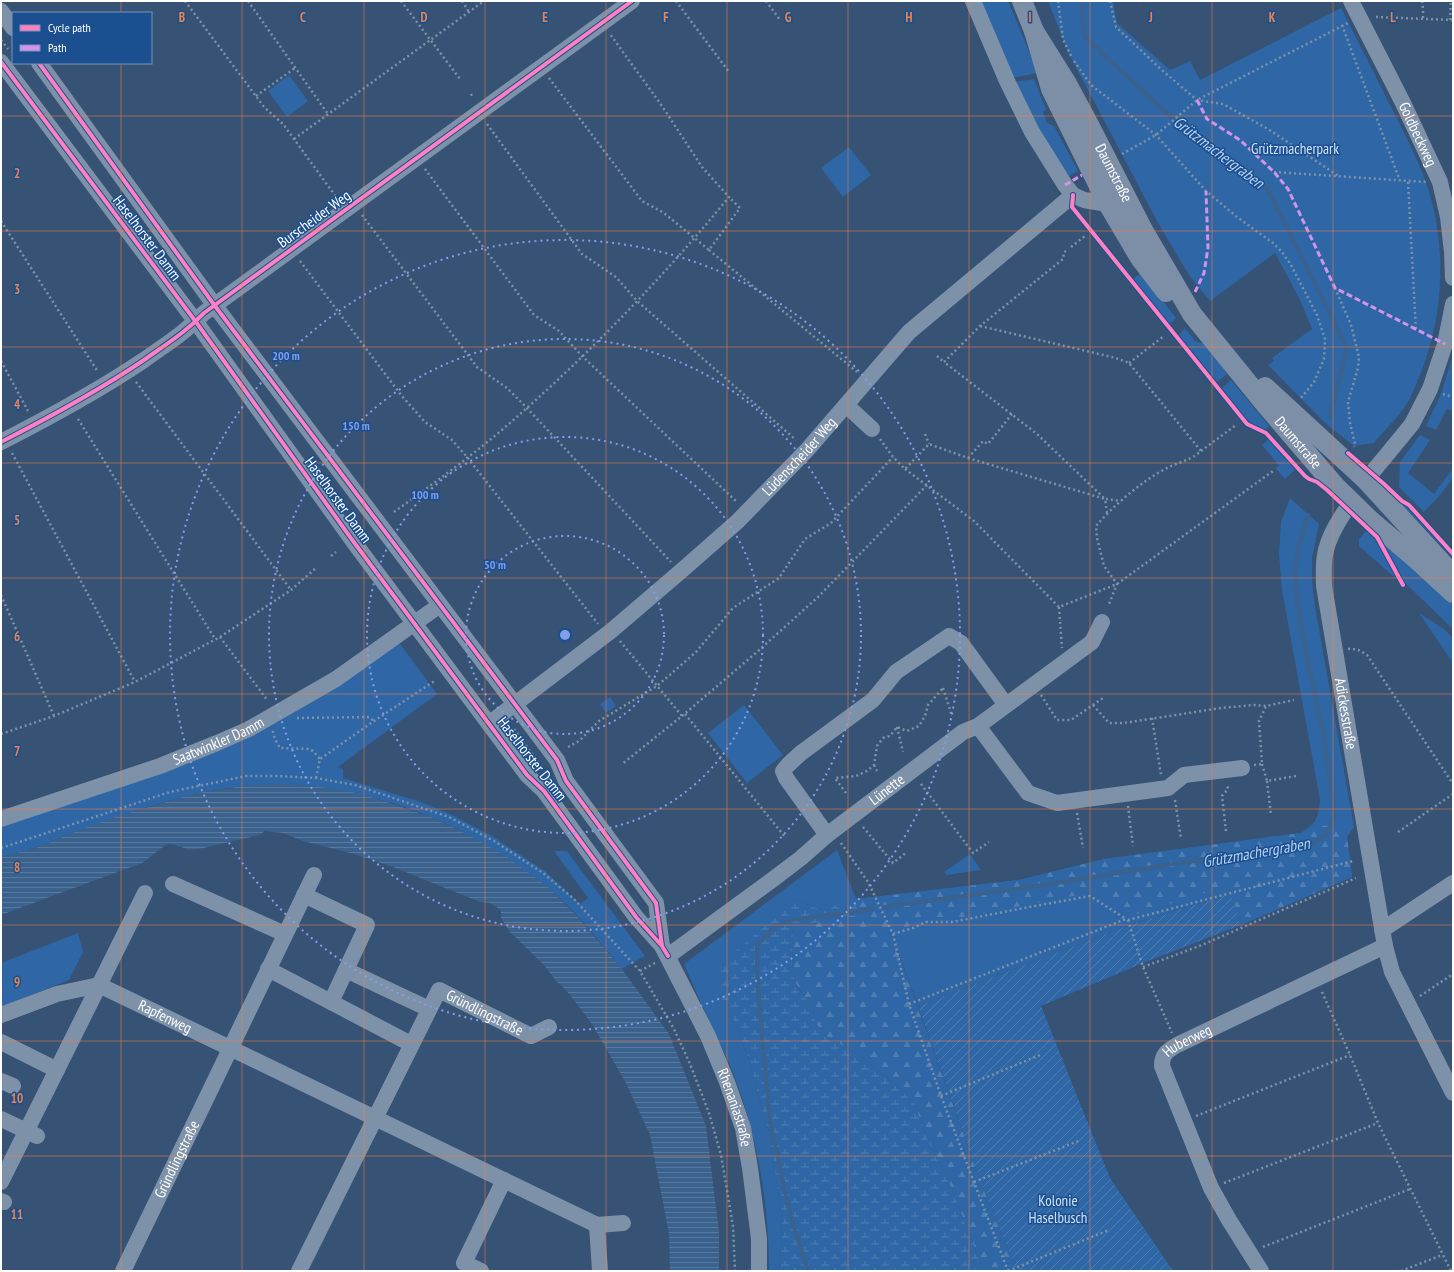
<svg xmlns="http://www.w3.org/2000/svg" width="1454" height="1272" font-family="'PT Sans Narrow',sans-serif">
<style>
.green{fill:#2f66a5}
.forest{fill:url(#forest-firs)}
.wetland{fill:url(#wetland-marsh)}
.garden{fill:url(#garden-furrows)}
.water{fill:url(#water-rules)}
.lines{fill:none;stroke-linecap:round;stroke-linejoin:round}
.stream{stroke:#3b618d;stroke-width:4}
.path{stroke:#7d92a8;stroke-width:2.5;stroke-dasharray:2 3;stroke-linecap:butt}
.minor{stroke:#7d92a8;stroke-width:16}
.major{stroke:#7d8ea7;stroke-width:20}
.quiet{stroke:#d193ec;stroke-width:3;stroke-dasharray:6 3;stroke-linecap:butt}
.cycleway-casing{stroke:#1b4f8f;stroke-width:6}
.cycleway{stroke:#ff80c0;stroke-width:4}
.grid{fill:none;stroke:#ee8249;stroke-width:1;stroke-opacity:0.55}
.ring{fill:none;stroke:#839eea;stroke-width:2;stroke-dasharray:2 4}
.labels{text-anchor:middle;stroke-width:3;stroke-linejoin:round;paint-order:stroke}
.street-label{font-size:15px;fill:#fff;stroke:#1b4f8f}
.park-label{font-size:15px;fill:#cfe3fa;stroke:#1b4f8f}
.water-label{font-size:16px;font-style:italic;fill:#b5d3f5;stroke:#1b4f8f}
.grid-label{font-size:13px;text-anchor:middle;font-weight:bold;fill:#ee8249;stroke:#1b4f8f;stroke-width:3;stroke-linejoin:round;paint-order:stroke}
.centre{fill:#839eea;stroke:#1b4f8f;stroke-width:2}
.ring-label{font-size:12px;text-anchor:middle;font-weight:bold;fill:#839eea;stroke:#1b4f8f;stroke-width:3;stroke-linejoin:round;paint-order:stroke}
</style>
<defs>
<pattern id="forest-firs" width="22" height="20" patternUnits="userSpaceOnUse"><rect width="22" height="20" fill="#2f66a5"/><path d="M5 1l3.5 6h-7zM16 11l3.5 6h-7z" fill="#4e7db2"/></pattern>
<pattern id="wetland-marsh" width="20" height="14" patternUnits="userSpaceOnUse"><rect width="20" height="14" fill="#2f66a5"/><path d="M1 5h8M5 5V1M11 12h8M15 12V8" fill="none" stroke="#4e7db2"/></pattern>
<pattern id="garden-furrows" width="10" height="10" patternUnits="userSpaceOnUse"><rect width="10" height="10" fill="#2f66a5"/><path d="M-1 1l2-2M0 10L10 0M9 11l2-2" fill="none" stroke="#4e7db2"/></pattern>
<pattern id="water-rules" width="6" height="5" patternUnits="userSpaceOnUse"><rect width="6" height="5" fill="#3b618d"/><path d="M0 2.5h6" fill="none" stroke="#58799e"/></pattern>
</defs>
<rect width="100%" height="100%" fill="#365274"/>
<path class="green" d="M981,1H1008L1038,73L1012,78Z
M1048,1H1113L1117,23L1170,70L1190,61L1200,80L1341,8C1357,39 1373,71 1389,103C1401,127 1414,151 1424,177C1443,227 1445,286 1432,338C1426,359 1419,381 1409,400C1400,416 1385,429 1374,443L1354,446L1324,422L1268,365L1274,361L1272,358L1312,329L1300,300L1275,253L1210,301L1189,275L1158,223L1068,52Z
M289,75L308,101L287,117L268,91Z
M1034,79L1046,109L1043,112L1047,123L1054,126L1078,171L1066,178L1014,82Z
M849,147L871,175L843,197L821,168Z
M1141,273L1176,318L1170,324L1133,279Z
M1185,328L1196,342L1205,343L1227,374L1216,383L1178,336Z
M1453,355V411L1447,409L1436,430L1426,426L1441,394Z
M1231,380L1269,426L1265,430L1248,422L1222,388Z
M1420,435L1430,440L1408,473L1434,494L1453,468V478L1439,496L1424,512L1399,487L1400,462Z
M1269,439L1296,469L1285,479L1275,468L1279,466L1262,445Z
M1290,498L1319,524L1312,558V579L1314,601L1354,827L1347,837L1352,877L1241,925L1229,894L1129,925L918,1006L892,935L795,900L765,927L717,989L723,1003L736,1025L748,1057L761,1106L770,1136L781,1212L782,1235L779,1271H769C769,1204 758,1138 734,1075C728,1060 720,1045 714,1031C703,1009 694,986 684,964L837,850L856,899L1019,880L1104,859L1301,833C1317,822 1318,819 1320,800L1282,590L1279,554L1281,522Z
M1405,505L1453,556V559L1404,506Z
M1366,531L1377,541L1400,582L1359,546V539Z
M1381,539L1410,562L1453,605V629L1403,581Z
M1419,613L1444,629L1453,638V663Z
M398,641L437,694L338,767L343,769V778L421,802L450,814L492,836L546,872L580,904L588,898L554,851H567L645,956L622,969C598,940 576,910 547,887C535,876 520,869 506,860C493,851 480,841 465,833C385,791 285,772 196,794C153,804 111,819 70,834C58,838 46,844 35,848C24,852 12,854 1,857V825L162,772Z
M610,697L616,706L606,713L600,704Z
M744,705L783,755L747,783L708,733Z
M970,854L981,870L947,875L944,872Z
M78,933L83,952L69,980L1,1007V963Z"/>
<path class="forest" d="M1313,825L1346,827L1352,877L1241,925L1227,886L1127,917L1094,892L952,919L925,918L892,935L980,1180L1017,1271H984L950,1185L927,1138L914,1103L893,1082L851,1050L826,1036L815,1022L813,1008L796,984L793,972L792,947L794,928L820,922L822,919L858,915L856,899L1019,880L1104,859L1301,833Z"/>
<path class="wetland" d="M856,899L858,915L822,919L820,922L794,928L792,947L793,972L796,985L813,1008L815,1022L826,1036L851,1050L893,1082L914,1103L927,1138L950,1185L984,1271H779L782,1235L781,1212L770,1136L761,1106L748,1057L736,1025L723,1003L717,989L720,970L731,955L795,900L822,910Z"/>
<path class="garden" d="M1230,894L1241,925L1143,963L1041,1006L1110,1178L1173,1271H1017L980,1180L918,1006L1129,925Z"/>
<path class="water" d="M276,784L319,787L348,791L378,799L431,817L467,834L507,857L547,886L577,916L622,969L669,1034L706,1126L719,1232V1271H670L669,1234L650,1135L626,1083L592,1024L566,990L556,981L544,965L510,932L501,918V911C495,905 489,902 480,902L393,867L354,854L303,841L283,833L265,831L259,835L199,849L189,850L176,845L167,844L142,863L1,915V857L33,849L67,835L112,818L197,793L243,786Z"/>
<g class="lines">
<path class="stream" d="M1081,1L1084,36L1160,107L1267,188L1347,348L1330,416
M884,907L1051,884L1159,866L1311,845L1326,834L1335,817L1324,738L1306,652L1297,602L1295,574L1298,548L1308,515
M808,1271L790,1214L770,1121L757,978V946L774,927L792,920L872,909"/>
<path class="path" d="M185,1L264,107L283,124L337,198
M248,1L328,114
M401,1L460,79
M462,1L469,12
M676,1L729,72
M766,1L780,20
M1058,1L1063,39L1071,56
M1110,1L1116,27L1164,72L1197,100L1223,104L1268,129L1340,177
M1422,1L1423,9V18
M1376,17L1453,20
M1450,20L1451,1
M1342,25L1400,181
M1,40L8,49
M1074,61L1091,85L1156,135L1206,191L1237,217L1273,243L1282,252L1291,265L1317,315L1325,339L1324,359L1314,382L1300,399
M549,78L642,201L664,213L709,250L740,208L729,197
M471,94L473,98
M256,96L295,68
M487,124L582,254L616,277L637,301L796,440
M294,139L484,1
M1122,154L1156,135L1197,100L1348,23
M425,169L534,315L559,331L582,356L737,502
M1274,172L1426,182
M1408,182L1416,331
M362,215L477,367L507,388L527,408L671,562
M1,221L98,372
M1071,247L1085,236
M709,250L857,372
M300,261L401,395L425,422L452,440L467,457L598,624
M1335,288L1351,325L1359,357L1358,368L1348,402L1350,423L1355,444L1354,447
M980,326L1116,358L1129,363L1201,451C1190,461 1178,462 1165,469C1141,482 1114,505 1096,526L1097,538L1104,566L1117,584L1109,604
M937,356L944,362
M1,361L28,411
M1129,363L1164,336
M136,382L291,590
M1443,394L1453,397
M78,419L215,639
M925,434L929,444
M880,439L893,457L905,469L929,444L968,458L1105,499L1037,434L944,362L980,326L1063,259L1064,252L1066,251
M1201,451L1236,425
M12,453L135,682
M968,458L983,441L988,444L1012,414
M905,469L974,521L1059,607L1117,584L1273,471
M394,512C437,481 480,450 519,415C595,348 665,275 729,197L702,167L662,106L610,34
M1107,513L1105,499L1121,501
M331,556L336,552
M1,595L54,716
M1059,607L1062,648
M220,637L268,701
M620,641L682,716L622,764
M1348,649C1356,648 1361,651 1367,655L1453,784
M943,688L952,716
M1041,695L1057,720H1071L1103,698
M1093,705L1109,723H1124L1221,708L1254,705L1266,706L1294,700
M685,714L786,838
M682,716L757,652L818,597L927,485
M297,718L369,717L374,721
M1152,718L1161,775
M897,727L903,752
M514,729L543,769
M273,731C273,736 277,743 280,748L308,749L313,751L320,759
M1,734L54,716L135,682L220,637L291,590L317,567
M568,747L579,741L599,721L657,686L696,652L733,608L779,578L805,539L831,523L893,457
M1262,764L1267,781L1296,776
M874,765L877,771
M1254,765L1262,764L1259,721L1266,706
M316,778L320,759L374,721L436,680
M1267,781L1271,815
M921,784L973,853L989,842
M846,793L835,778L856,776L867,771L874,765L877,746L883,738L890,736L897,727L907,731L919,726L925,716L928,705L943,688
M1175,800L1181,839
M1128,806L1133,846
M1077,813L1083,848
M863,827L893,863L907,852
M1226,831L1222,796L1228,789L1227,784
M1398,832L1453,794
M841,843L868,882L893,934L909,1004L941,1096L1008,1271
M1,848L170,792L246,776H277L316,778L355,785L449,817L494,841L543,873L574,899L640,971L674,1029L690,1064L709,1113L721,1155L733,1226L735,1271
M1128,920L1143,967L1172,1033
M893,934L913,928L926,922H952L1024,908L1090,896L1126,919
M1143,967L1202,945L1356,878
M640,971L655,963
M1322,992L1350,1055L1378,1123L1451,1271
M1420,996L1453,974
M909,1004L1126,919L1128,920L1353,861
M941,1096L1040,1055
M1196,1116L1350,1055
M974,1182L1081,1140
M1224,1183L1378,1123
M1263,1247L1410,1189
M1008,1271L1109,1230
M1401,1271L1442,1255"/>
<g class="minor">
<path d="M973,1L1007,81L1032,132L1065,185L1073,195L1084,200L1108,204"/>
<path id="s1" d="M1351,1L1403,103L1440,182L1448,217L1452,252L1453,278"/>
<path d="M1,11L13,28"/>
<path id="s2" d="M1,62L196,322L353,541L527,775L544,791L636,917L662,946L708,1036L727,1082L743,1128L750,1168L755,1207L759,1239V1271"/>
<path d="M39,63L215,306L557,760L566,781L656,903L662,946"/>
<path d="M846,405L872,429"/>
<path d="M1,442C50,417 98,391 144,360C165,345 186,332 204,313L632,1"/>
<path d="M1366,480L1412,424L1430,389L1445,344L1453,304"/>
<path id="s3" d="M1351,502C1341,517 1328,536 1325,555C1323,565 1324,576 1324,586L1385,946L1392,972L1453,1093"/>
<path id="s4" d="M490,723L611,631L680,572L738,521L807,450L909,332L1073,195"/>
<path d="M978,726L1028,793L1057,803L1168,788L1184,775L1242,768"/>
<path id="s5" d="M1,819L160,766L217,743L249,729L336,679L440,605"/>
<path d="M827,835L786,778L783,771L788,765L801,753L873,700L896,672L949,636L961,643L1006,705"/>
<path d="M173,884L285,934"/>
<path d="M304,895L367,925L331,1002"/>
<path d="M1382,930L1453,883"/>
<path id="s6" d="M668,956L772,880L801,858L827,835L963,732L978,726L1092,642L1102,622"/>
<path d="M268,969L411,1044"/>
<path d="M346,970L429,1009"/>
<path id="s7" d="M1,1015L57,994L99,985L597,1225L623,1223"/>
<path d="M1,1042L57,1070"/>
<path d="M1,1081L13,1086"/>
<path d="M1,1119L37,1136"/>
<path d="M1,1182L145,893"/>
<path d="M1,1201L4,1202"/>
<path d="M597,1225L600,1271"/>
<path id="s8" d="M123,1271L314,875"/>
<path id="s9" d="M299,1271L439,990L531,1036L549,1027"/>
<path d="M481,1271L464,1263L504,1180"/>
<path id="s10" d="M1261,1271L1229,1220L1211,1188L1162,1066C1162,1054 1167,1051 1177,1045L1385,946"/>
</g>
<g class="major">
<path d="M1022,1L1034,31L1051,89L1091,170L1108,204L1140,258L1166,292"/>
<path id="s11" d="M1034,31L1066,82L1087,121L1143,230L1192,314L1265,404L1336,487L1369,519L1416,559L1453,593"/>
<path d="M1265,387L1366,480L1453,575"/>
</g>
<path class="quiet" d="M1197,100L1207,119L1240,140L1274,172L1288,189L1335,288L1445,344
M1065,185L1082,175
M1195,292L1204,273L1208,248L1206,191"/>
<defs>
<path id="cycleway" d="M1,62L196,322L353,541L527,775L544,791L636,917L662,946L668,956
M39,63L215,306L557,760L566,781L656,903L662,946
M1073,195L1072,207L1247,424L1266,433L1305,476L1309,479L1317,482L1327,490L1377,537L1403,585
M1,442C50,417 98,391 144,360C165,345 186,332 204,313L632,1
M1348,453L1384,484L1402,501L1409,505L1453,554"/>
</defs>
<use href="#cycleway" class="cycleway-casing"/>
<use href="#cycleway" class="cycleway"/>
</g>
<path class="grid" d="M121,1V13M242,1V1271M364,1V1271M485,1V1271M606,1V1271M727,1V1271M848,1V1271M969,1V1271M1090,1V1271M1212,1V1271M1333,1V1271M121,63V1271M1,116H1453M1,231H1453M1,347H1453M1,463H1453M1,578H1453M1,694H1453M1,809H1453M1,925H1453M1,1041H1453M1,1156H1453"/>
<g class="ring">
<circle cx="565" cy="635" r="99"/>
<circle cx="565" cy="635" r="198"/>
<circle cx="565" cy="635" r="296"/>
<circle cx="565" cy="635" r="395"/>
</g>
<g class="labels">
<g class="street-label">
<text dy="5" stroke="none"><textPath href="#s1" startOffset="149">Goldbeckweg</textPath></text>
<text dy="5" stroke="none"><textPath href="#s11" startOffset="163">Daumstraße</textPath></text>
<text transform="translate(314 219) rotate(-36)" y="5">Burscheider Weg</text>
<text transform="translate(147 238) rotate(53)" y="5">Haselhorster Damm</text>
<text dy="5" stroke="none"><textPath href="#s11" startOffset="491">Daumstraße</textPath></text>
<text dy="5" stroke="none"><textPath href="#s4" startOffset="409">Lüdenscheider Weg</textPath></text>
<text transform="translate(338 500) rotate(54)" y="5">Haselhorster Damm</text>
<text dy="5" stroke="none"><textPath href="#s3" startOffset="220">Adickesstraße</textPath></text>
<text dy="5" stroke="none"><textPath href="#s5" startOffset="231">Saatwinkler Damm</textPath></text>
<text transform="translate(532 759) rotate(52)" y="5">Haselhorster Damm</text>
<text dy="5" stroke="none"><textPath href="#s6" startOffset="275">Lünette</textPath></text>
<text dy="5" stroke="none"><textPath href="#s9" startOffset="365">Gründlingstraße</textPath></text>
<text dy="5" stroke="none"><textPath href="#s7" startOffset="176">Rapfenweg</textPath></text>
<text dy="5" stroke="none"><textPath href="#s10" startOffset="267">Huberweg</textPath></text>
<text dy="5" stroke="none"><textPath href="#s2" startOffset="1282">Rhenaniastraße</textPath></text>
<text dy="5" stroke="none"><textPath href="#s8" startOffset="124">Gründlingstraße</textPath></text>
</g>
<g class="park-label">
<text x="1295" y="154">Grützmacherpark</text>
<text x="1058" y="1206">Kolonie<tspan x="1058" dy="17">Haselbusch</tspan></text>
</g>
<g class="water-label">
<text transform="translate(1219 152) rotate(37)" y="6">Grützmachergraben</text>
<text transform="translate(1256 852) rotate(-10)" y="6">Grützmachergraben</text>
</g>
</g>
<g class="grid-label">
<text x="182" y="22">B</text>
<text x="303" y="22">C</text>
<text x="424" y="22">D</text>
<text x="545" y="22">E</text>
<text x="666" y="22">F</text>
<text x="788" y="22">G</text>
<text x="909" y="22">H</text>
<text x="1030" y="22">I</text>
<text x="1151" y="22">J</text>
<text x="1272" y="22">K</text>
<text x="1393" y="22">L</text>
<text x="17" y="178">2</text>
<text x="17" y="294">3</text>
<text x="17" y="409">4</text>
<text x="17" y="525">5</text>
<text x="17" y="641">6</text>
<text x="17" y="756">7</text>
<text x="17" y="872">8</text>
<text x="17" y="987">9</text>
<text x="17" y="1103">10</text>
<text x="17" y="1219">11</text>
</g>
<circle cx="565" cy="635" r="6" class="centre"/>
<g class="ring-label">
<text x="286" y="360">200 m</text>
<text x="356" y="430">150 m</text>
<text x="425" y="499">100 m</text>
<text x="495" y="569">50 m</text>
</g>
<rect width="1454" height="1272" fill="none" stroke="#ffffff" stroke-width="4"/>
<rect x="12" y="12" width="140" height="52" fill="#1b4f8f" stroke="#7695bc"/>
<rect x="20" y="25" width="20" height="6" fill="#ff80c0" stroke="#7695bc"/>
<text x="48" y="32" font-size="12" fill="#ffffff">Cycle path</text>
<rect x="20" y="45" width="20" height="6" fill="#d193ec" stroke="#7695bc"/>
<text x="48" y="52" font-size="12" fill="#ffffff">Path</text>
</svg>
